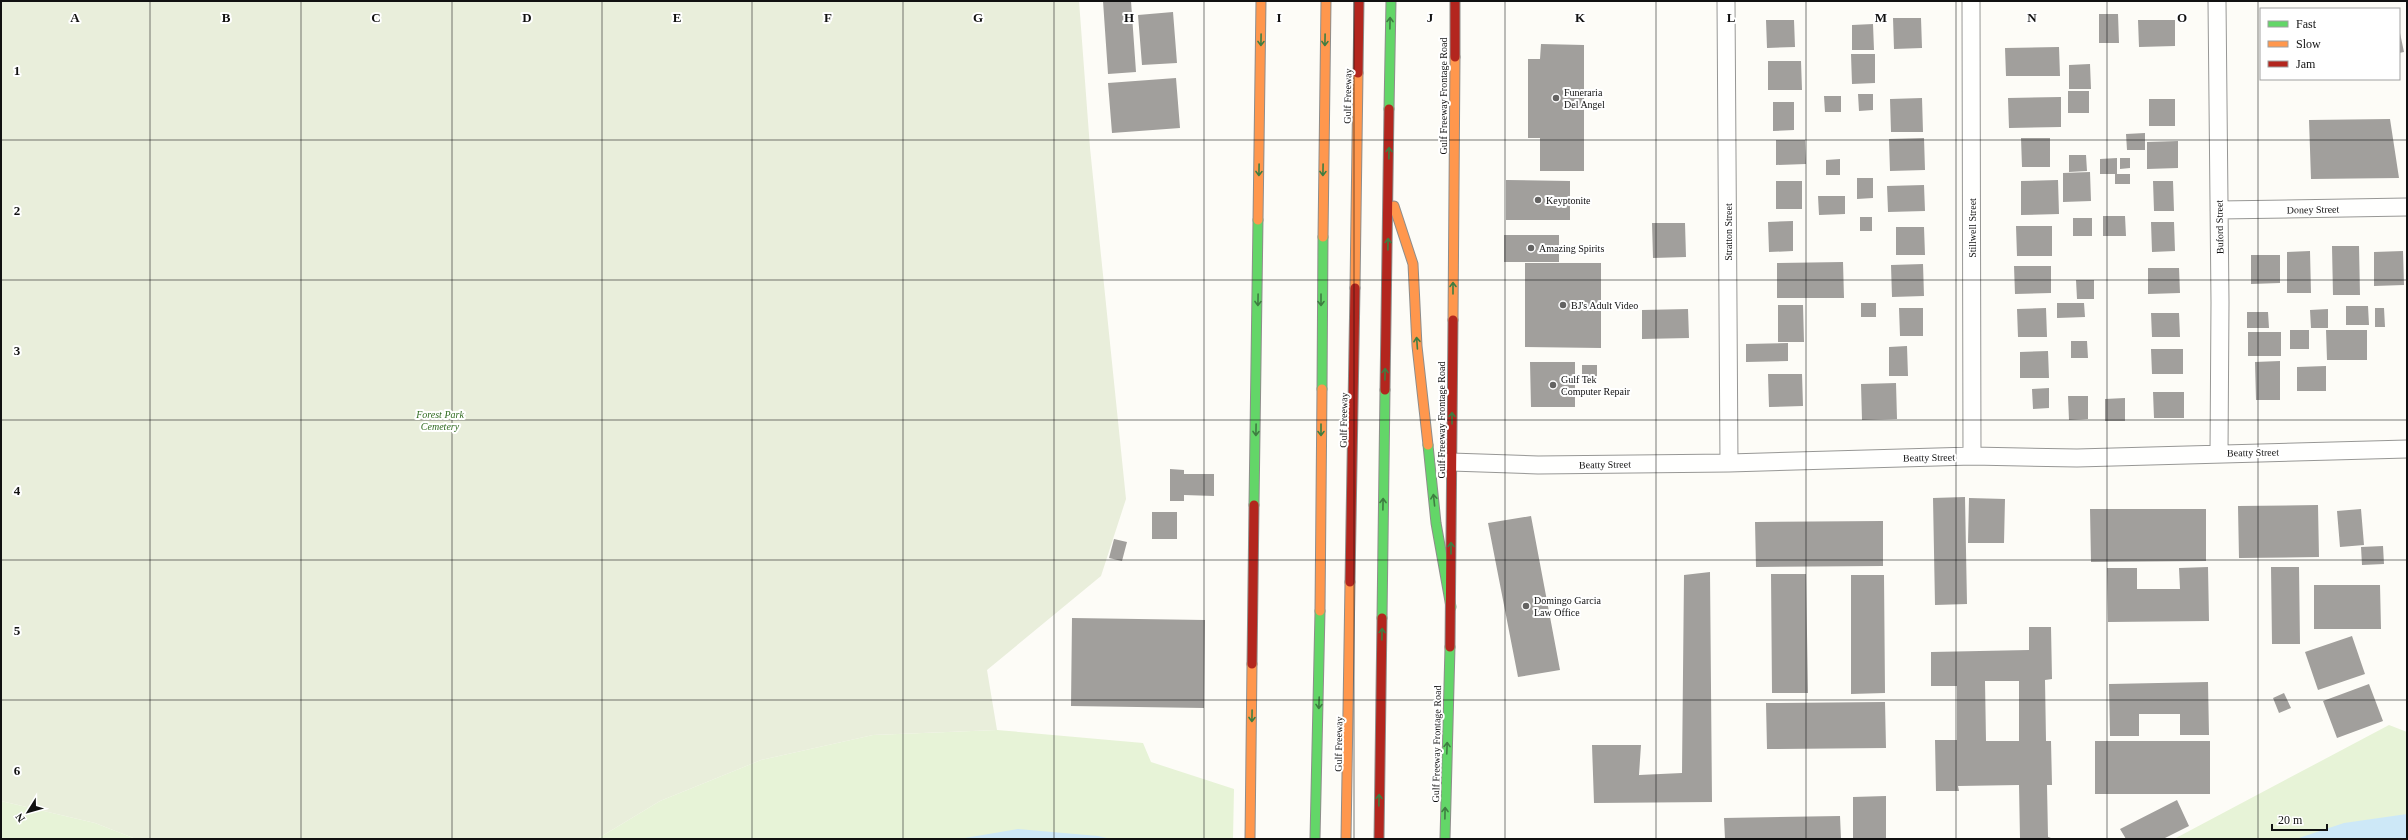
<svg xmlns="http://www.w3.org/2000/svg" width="2408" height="840" font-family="'Times New Roman',serif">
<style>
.green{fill:#e7f3d7}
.cemetery{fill:#e9eedb}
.water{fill:#cde8f7}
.building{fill:#a19f9c;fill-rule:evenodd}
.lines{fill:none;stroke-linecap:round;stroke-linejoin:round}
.street-casing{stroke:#979795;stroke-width:19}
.fast-casing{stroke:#8e8d8b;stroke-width:11}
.slow-casing{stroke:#8e8d8b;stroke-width:11}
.jam-casing{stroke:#8e8d8b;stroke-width:11}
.street{stroke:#fffffe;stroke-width:17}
.fast{stroke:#63d668;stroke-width:9}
.slow{stroke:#ff974d;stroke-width:9}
.jam{stroke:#b3261e;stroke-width:9}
.oneway{stroke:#3e7d41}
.grid{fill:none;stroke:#111;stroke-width:1;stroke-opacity:0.55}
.poi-dot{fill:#646362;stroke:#fff;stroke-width:1.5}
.labels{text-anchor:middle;stroke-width:4;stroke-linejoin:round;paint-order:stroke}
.poi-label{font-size:10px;fill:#111;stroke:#fff;text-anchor:start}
.street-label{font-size:10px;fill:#111;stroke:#fff}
.park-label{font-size:10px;font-style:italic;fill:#2f6b1f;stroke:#fff}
.grid-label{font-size:13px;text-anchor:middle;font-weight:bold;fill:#111;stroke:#fff;stroke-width:4;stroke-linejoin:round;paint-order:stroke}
</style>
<rect width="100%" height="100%" fill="#fdfcf7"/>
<path class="green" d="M2389,725L2407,732V839H2174Z
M997,730L1143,743L1151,762L1234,789L1233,839H597L660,801L761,760L873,735Z
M1,801L95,823L136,839H1Z"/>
<path class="cemetery" d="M1,1H1079L1090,148L1126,499L1101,576L987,670L997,730L873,735L761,760L660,801L597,839H136L95,823L1,801Z"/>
<path class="water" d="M2407,814V839H2296L2344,823Z
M1018,829L1098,836L1111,839H959Z"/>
<path class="building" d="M1103,1H1131L1136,72L1108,74Z
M1173,12L1177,63L1142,65L1138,15Z
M2099,14H2118L2119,43H2099Z
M1893,18H1921L1922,48L1894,49Z
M1766,20H1794L1795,47L1767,48Z
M2138,20H2175V46L2139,47Z
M1873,24L1874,50H1852V25Z
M2400,33L2404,52L2399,53V34Z
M1541,44L1584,45V171H1540V138H1528V59H1540Z
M2059,47L2060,76H2006L2005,48Z
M1851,54H1875V83L1852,84Z
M1768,61H1801L1802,90H1768Z
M2090,64L2091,89H2069V65Z
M1176,78L1180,128L1112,133L1108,83Z
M2068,91H2089V113H2068Z
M1858,94H1873V110L1859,111Z
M1824,96H1841V112H1825Z
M2061,97V127L2009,128L2008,98Z
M1922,98L1923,132H1891L1890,99Z
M2149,99H2175V126H2149Z
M1773,102H1794V130L1773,131Z
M2390,119L2399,178L2311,179L2309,120Z
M2145,133V150H2127L2126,134Z
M1924,138L1925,170L1890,171L1889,139Z
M2021,138H2050V167H2022Z
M1776,140H1805L1806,164L1776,165Z
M2178,141V168L2147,169V142Z
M2069,155H2086L2087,171L2069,172Z
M2117,158V174H2130V184H2115V174H2100V159Z
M2120,158H2130V168L2120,169Z
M1840,159V175H1826V160Z
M2090,172L2091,201L2063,202V173Z
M1857,178H1873V198L1857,199Z
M1506,180L1570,181V220H1506Z
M2058,180L2059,214L2021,215V181Z
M1776,181H1802V209H1776Z
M2153,181H2173L2174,211H2154Z
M1924,185L1925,211L1888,212L1887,186Z
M1818,196H1845V214L1819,215Z
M2103,216H2125L2126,236H2103Z
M1860,217H1872V231H1860Z
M2073,218H2092V236H2073Z
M1793,221V251L1769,252L1768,222Z
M2151,222H2174L2175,251L2152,252Z
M1652,223H1685L1686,257L1653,258Z
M2016,226H2052V256H2017Z
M1896,227H1924L1925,255H1896Z
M1504,235H1559V262H1504Z
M2332,246H2359L2360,295H2333Z
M2310,251L2311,293H2287V252Z
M2403,251L2404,285L2374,286V252Z
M2251,255H2280V283L2251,284Z
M1843,262L1844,298H1777V263Z
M1525,263H1601V348L1525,347Z
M1923,264L1924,296L1892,297L1891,265Z
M2014,266H2051V293L2015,294Z
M2148,268H2179L2180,293L2148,294Z
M2076,280H2094V299H2077Z
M1861,303H1876V317H1861Z
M2057,303H2084L2085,317L2057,318Z
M1778,305H1803L1804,342H1778Z
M2346,306H2368L2369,325H2346Z
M1899,308H1923V336H1900Z
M2046,308L2047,337H2018L2017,309Z
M2375,308H2384L2385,327H2375Z
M1688,309L1689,338L1642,339V310Z
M2328,309V328H2311L2310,310Z
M2247,312H2268L2269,328H2247Z
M2151,313H2179L2180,337H2152Z
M2290,330H2309V349H2290Z
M2326,330H2367V360H2327Z
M2248,332H2281V356H2248Z
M2071,341H2087L2088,358H2071Z
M1788,343V361L1746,362V344Z
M1907,346L1908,376H1889V347Z
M2151,349H2183V374H2152Z
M2048,351L2049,378H2020V352Z
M2280,361V400H2256L2255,362Z
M1530,362H1575V407H1531Z
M1582,365H1597V383L1582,384Z
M2326,366V391H2297V367Z
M1768,374H1802L1803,406L1769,407Z
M1896,383L1897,419L1862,420L1861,384Z
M2049,388V408L2033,409L2032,389Z
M2153,392H2184V418H2154Z
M2068,396H2088V419L2069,420Z
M2125,398V421H2105V399Z
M1170,469L1184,470V474H1214V496L1184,495V501H1170Z
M1965,497L1967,604L1935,605L1933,498Z
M1969,498L2005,499L2004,543H1968Z
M2318,505L2319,557L2239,558L2238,506Z
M2090,509H2206V561L2091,562Z
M2361,509L2364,545L2340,547L2337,511Z
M1152,512H1177V539H1152Z
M1531,516L1560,670L1518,677L1488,523Z
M1883,521V566L1756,567L1755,522Z
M1114,539L1127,542L1122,561L1109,558Z
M2383,546L2384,564L2362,565L2361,547Z
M2208,567L2209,621L2108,622L2107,568H2137V589H2180L2179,568Z
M2271,567H2299L2300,644H2272Z
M1710,572L1712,802L1594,803L1592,745H1641L1639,775L1682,773L1684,575Z
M1771,574H1806L1808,693H1772Z
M1851,575H1884L1885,693L1851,694Z
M2314,585H2380L2381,629H2314Z
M1072,618L1205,620L1204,708L1071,706Z
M2029,627H2051L2052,679L2045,680L2046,741H2051L2052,785H2047L2048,837L2054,839H2020L2019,785L1958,786L1959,791H1936L1935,740H1957V686H1931V652L2029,650ZM1985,681H2019V741H1986Z
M2352,636L2365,674L2318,690L2305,652Z
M2208,682L2209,735H2180V714H2139V736H2110L2109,684Z
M2369,684L2383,721L2337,738L2323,701Z
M2284,693L2291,708L2279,713L2273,698Z
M1885,702L1886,748L1767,749L1766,703Z
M2095,741H2210V794H2095Z
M1886,796V839H1853V797Z
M2177,800L2189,826L2163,839H2126L2120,829Z
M1840,816L1841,839H1725L1724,818Z"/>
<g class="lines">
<defs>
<path id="street" d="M1726,1L1729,463
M1971,1L1972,456
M2217,1L2220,302L2219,453
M2219,210L2407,207
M1451,462L1538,465L1729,463L1972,456L2077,458L2407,449"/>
<path id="fast" d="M1389,109L1391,1
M1322,389L1323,237
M1428,445L1436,523L1451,607
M1254,505L1258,220
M1382,618L1385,390
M1315,839L1320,611
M1445,839L1450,647"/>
<path id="slow" d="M1394,206L1413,264L1417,346L1428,445
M1258,220L1261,1
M1323,237L1326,1
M1355,288L1358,73
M1453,320L1455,57
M1320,611L1322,389
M1250,839L1252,664
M1346,839L1350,582"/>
<path id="jam" d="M1455,57V1
M1358,73L1359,1
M1385,390L1389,109
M1350,582L1355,288
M1450,647L1453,320
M1252,664L1254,505
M1379,839L1382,618"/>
</defs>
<use href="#street" class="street-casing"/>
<use href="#fast" class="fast-casing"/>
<use href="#slow" class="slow-casing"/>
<use href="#jam" class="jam-casing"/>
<use href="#street" class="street"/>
<use href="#fast" class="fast"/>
<use href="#slow" class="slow"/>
<use href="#jam" class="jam"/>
</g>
<defs><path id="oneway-shaft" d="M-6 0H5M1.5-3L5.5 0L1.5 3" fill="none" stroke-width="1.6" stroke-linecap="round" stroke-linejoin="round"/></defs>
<g class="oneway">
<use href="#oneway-shaft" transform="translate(1390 23) rotate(-89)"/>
<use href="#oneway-shaft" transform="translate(1261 40) rotate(91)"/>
<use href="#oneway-shaft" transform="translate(1325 40) rotate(91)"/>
<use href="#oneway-shaft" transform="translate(1389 153) rotate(-89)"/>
<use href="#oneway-shaft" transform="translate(1259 170) rotate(91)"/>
<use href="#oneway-shaft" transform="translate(1323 170) rotate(91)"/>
<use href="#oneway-shaft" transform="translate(1388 244) rotate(-89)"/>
<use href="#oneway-shaft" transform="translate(1453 288) rotate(-90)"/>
<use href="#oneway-shaft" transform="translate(1258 300) rotate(91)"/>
<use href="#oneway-shaft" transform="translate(1321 300) rotate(90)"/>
<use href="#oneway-shaft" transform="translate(1417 343) rotate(-94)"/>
<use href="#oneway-shaft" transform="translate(1385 374) rotate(-89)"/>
<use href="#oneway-shaft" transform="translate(1452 418) rotate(-90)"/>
<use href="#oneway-shaft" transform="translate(1256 430) rotate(91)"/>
<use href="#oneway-shaft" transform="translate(1321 430) rotate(90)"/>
<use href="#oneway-shaft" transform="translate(1434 500) rotate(-96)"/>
<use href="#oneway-shaft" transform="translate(1383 504) rotate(-89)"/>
<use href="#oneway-shaft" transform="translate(1451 548) rotate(-90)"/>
<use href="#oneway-shaft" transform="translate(1382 634) rotate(-89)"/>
<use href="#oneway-shaft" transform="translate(1319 703) rotate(92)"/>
<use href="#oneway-shaft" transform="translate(1252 716) rotate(91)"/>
<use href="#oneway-shaft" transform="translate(1447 748) rotate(-88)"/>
<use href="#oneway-shaft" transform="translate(1379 800) rotate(-89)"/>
<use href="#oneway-shaft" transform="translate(1445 813) rotate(-89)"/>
</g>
<path class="grid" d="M150,1V839M301,1V839M452,1V839M602,1V839M752,1V839M903,1V839M1054,1V839M1204,1V839M1354,1V839M1505,1V839M1656,1V839M1806,1V839M1956,1V839M2107,1V839M2258,1V839M1,140H2407M1,280H2407M1,420H2407M1,560H2407M1,700H2407"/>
<g class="poi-dot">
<circle cx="1556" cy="98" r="4"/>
<circle cx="1538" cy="200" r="4"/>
<circle cx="1531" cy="248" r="4"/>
<circle cx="1563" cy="305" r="4"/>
<circle cx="1553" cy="385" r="4"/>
<circle cx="1526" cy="606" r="4"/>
</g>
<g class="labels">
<g class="poi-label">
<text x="1564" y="96">Funeraria<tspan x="1564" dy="12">Del Angel</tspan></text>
<text x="1546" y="204">Keyptonite</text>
<text x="1539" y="252">Amazing Spirits</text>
<text x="1571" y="309">BJ's Adult Video</text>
<text x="1561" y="383">Gulf Tek<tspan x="1561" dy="12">Computer Repair</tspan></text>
<text x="1534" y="604">Domingo Garcia<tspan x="1534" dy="12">Law Office</tspan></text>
</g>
<g class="street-label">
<text transform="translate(1347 96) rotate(-89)" y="4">Gulf Freeway</text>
<text transform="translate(1443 96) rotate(-90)" y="4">Gulf Freeway Frontage Road</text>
<text transform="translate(2313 209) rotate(-1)" y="4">Doney Street</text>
<text transform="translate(2219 227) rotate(-91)" y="4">Buford Street</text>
<text transform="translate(1972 228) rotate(-90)" y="4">Stillwell Street</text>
<text transform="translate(1728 232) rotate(-90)" y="4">Stratton Street</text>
<text transform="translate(1343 420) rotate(-89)" y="4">Gulf Freeway</text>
<text transform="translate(1441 420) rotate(-90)" y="4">Gulf Freeway Frontage Road</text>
<text transform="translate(2253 452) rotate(-1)" y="4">Beatty Street</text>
<text transform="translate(1929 457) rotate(-1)" y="4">Beatty Street</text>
<text transform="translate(1605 464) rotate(-1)" y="4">Beatty Street</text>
<text transform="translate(1338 744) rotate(-89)" y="4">Gulf Freeway</text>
<text transform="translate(1436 744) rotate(-89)" y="4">Gulf Freeway Frontage Road</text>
</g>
<g class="park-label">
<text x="440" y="418">Forest Park<tspan x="440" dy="12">Cemetery</tspan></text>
</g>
</g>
<g class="grid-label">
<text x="75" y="22">A</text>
<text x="226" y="22">B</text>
<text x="376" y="22">C</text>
<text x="527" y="22">D</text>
<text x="677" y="22">E</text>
<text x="828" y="22">F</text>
<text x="978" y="22">G</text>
<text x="1129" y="22">H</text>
<text x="1279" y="22">I</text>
<text x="1430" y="22">J</text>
<text x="1580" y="22">K</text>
<text x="1731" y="22">L</text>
<text x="1881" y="22">M</text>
<text x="2032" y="22">N</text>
<text x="2182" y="22">O</text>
<text x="17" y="75">1</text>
<text x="17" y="215">2</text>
<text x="17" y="355">3</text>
<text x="17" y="495">4</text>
<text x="17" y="635">5</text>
<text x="17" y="775">6</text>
</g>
<rect width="2408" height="840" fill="none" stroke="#111111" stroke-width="4"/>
<rect x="2260" y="8" width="140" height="72" fill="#ffffff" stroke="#a0a0a0"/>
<rect x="2268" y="21" width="20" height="6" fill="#63d668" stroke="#a0a0a0"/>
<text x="2296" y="28" font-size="12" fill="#111111">Fast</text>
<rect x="2268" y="41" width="20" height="6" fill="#ff974d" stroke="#a0a0a0"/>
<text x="2296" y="48" font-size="12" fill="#111111">Slow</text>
<rect x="2268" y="61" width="20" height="6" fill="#b3261e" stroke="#a0a0a0"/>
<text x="2296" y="68" font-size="12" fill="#111111">Jam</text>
<g transform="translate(28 812) rotate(233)" stroke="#ffffff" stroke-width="3" paint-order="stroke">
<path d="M0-3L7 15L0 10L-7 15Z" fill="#111111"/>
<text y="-6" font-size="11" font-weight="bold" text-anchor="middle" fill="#111111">N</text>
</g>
<path d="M2272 824v6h55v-6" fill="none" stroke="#111111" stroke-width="2"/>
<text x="2278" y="824" font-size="12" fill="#111111" stroke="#ffffff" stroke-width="3" paint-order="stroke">20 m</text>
</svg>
